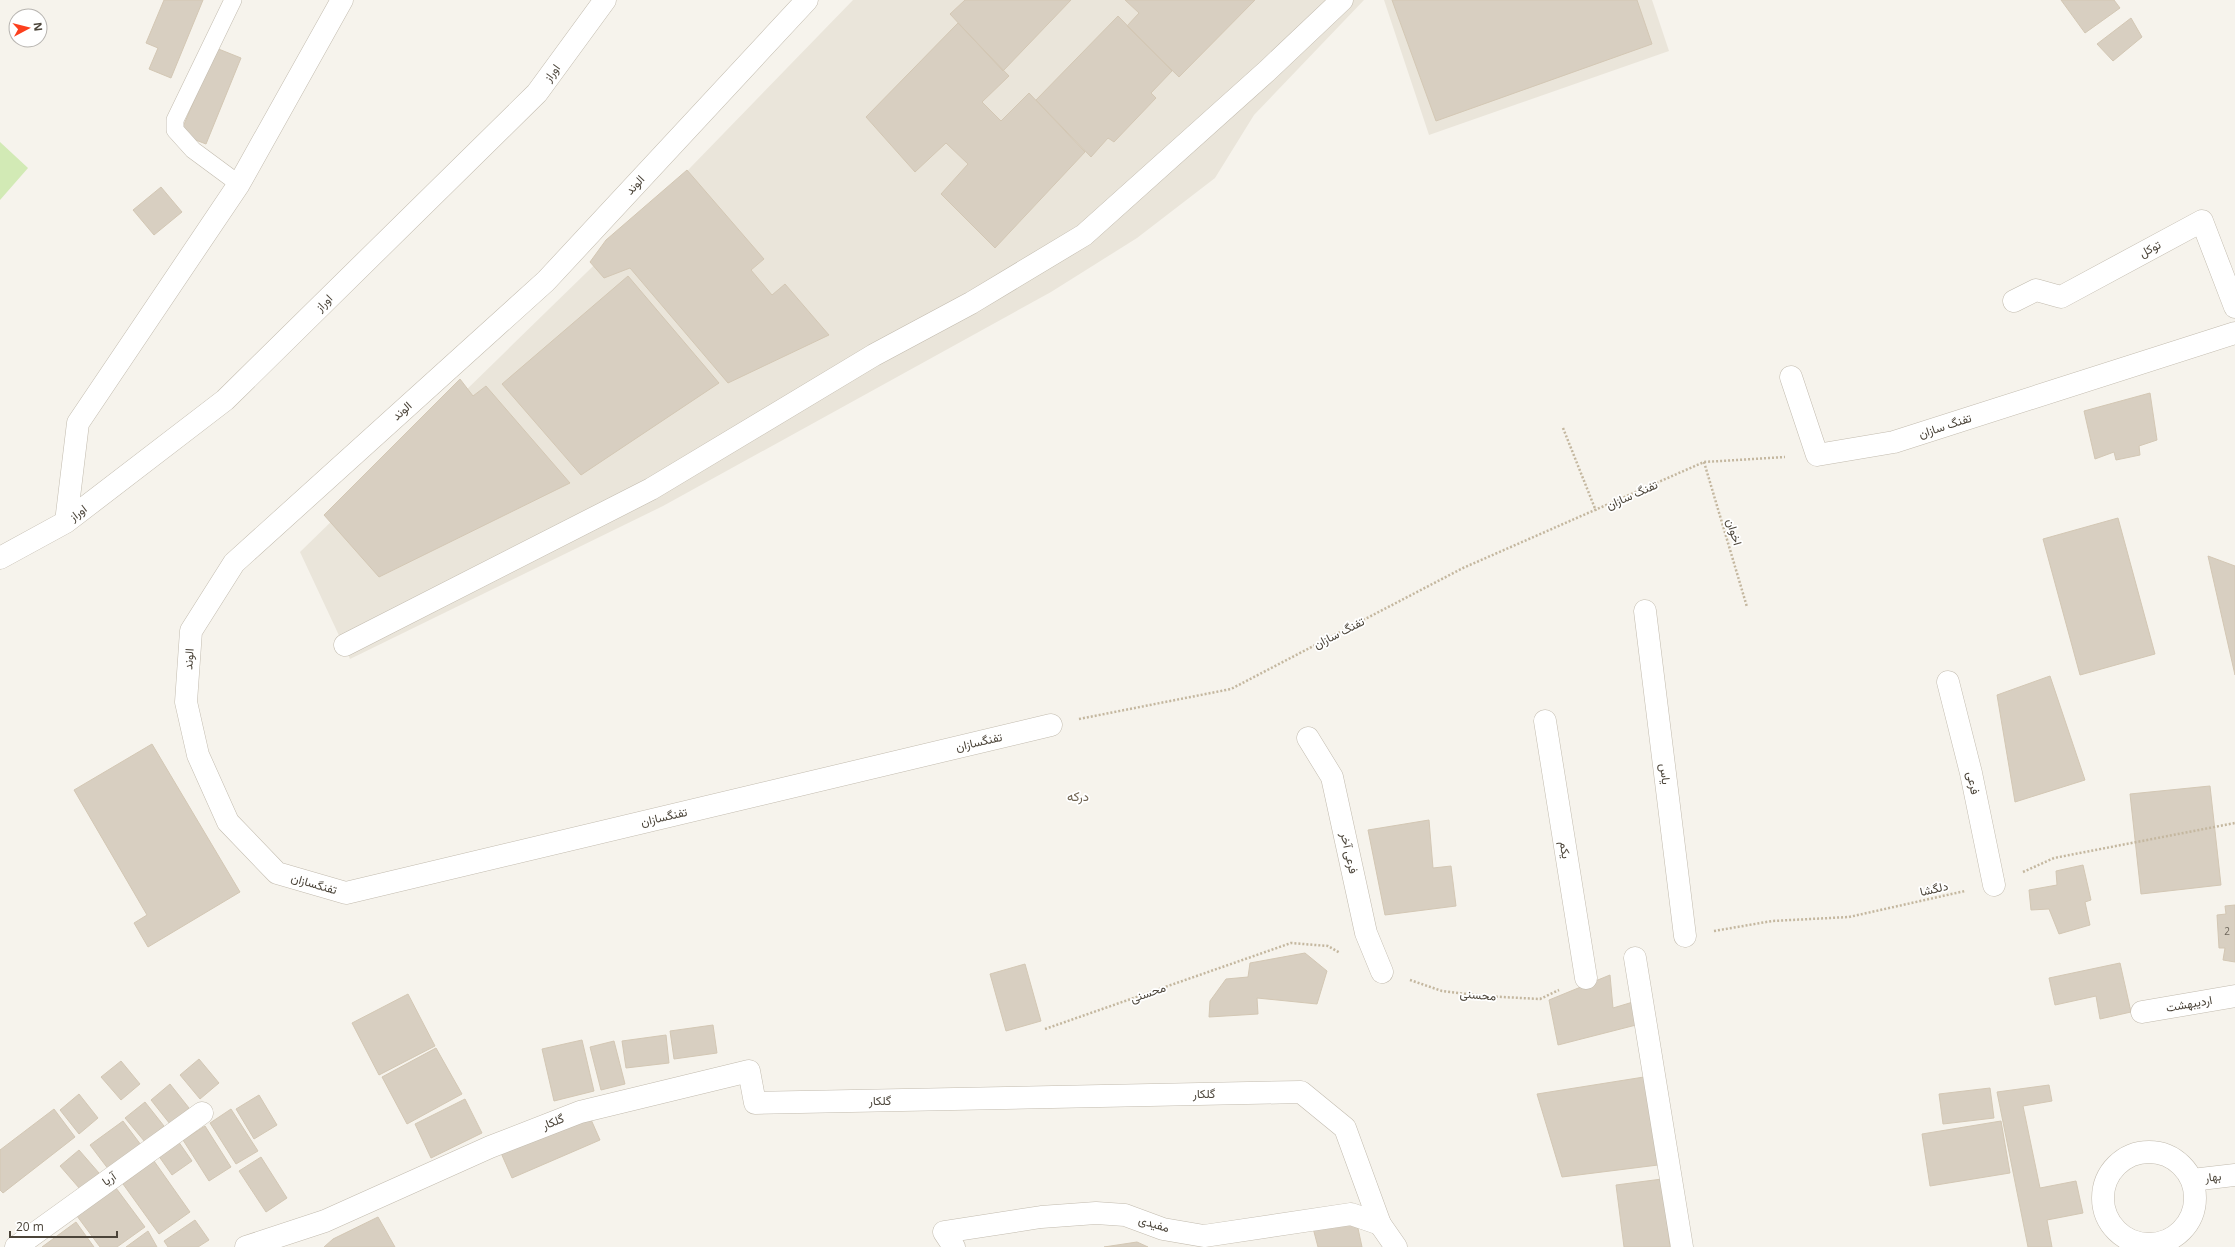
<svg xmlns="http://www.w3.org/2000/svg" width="2235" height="1247" font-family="'Open Sans',Vazirmatn,sans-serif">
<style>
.residential{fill:#eae5da}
.green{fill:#d2eab5}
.building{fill:#d8cfc1;stroke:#d3c7b4}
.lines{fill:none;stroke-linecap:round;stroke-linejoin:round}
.service-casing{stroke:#c2bbae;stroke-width:18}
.pedestrian-casing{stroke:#c2bbae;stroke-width:23}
.minor-casing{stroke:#c2bbae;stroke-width:23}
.tertiary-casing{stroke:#c2bbae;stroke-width:23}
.path{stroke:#c4b79f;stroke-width:2.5;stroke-dasharray:2 2;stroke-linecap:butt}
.service{stroke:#fff;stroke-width:17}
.pedestrian{stroke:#fff;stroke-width:22}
.minor{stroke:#fff;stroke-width:22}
.tertiary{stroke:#fff;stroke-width:22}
.labels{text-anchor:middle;stroke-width:3.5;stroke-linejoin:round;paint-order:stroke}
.number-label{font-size:10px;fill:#6e675b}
.street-label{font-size:12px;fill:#4b4439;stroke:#fff}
.neighbourhood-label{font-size:13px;fill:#6e6250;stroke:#fff}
</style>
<rect width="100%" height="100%" fill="#f6f3ec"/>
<path class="residential" d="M853,0H1364L1254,115L1215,178L1137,238L1051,292L663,506L350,659L300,552L625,235Z
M1384,0H1652L1669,51L1429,135Z"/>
<path class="green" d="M0,142L28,168L0,200Z"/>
<path class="building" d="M164,0H203L171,78L149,69L158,48L146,43Z
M965,0H1071L1003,71L950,14Z
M1125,0H1255L1179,77L1127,26L1139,13Z
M1392,0H1637L1652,44L1436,121Z
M2061,0H2114L2120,8L2085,33Z
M1118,16L1172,71L1151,93L1156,98L1114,142L1108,138L1091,157L1036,100Z
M2131,18L2142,37L2113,61L2097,44Z
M958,23L1009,76L982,102L1001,121L1029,93L1085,152L995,248L941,194L968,164L946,143L915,172L866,117Z
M216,48L241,58L206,144L180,134Z
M687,170L764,259L751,270L772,295L785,284L829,335L728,383L630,268L604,278L590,262L606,240Z
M161,187L182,212L154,235L133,210Z
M628,276L719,383L581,475L502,384Z
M460,379L473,396L486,386L570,483L379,577L324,515Z
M2150,393L2157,440L2139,446L2140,455L2116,460L2114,452L2095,459L2084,411Z
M2118,518L2155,654L2080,675L2043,539Z
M2208,556L2235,566V675Z
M2050,676L2085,780L2015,802L1997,695Z
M152,744L240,892L148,947L134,923L147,915L74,790Z
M2210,786L2221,885L2141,894L2130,794Z
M1429,820L1433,868L1451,866L1456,906L1385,915L1368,830Z
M2083,865L2091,900L2085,902L2090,925L2059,934L2049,909L2031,910L2029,890L2057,885L2056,871Z
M2235,905V962L2223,960L2225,948H2219L2217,915L2226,914L2225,906Z
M1305,953L1327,971L1317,1004L1257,998L1258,1014L1209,1017L1210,1001L1226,979L1248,977L1250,963Z
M2120,963L2131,1012L2100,1019L2096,996L2055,1005L2049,978Z
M1025,964L1041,1021L1006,1031L990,974Z
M1610,975L1613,1008L1633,1002L1640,1024L1558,1045L1549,1000Z
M408,994L435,1046L379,1075L352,1023Z
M713,1025L717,1053L674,1059L670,1031Z
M666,1035L669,1063L626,1068L622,1041Z
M582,1040L594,1091L554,1101L542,1049Z
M614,1041L625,1084L601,1090L590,1047Z
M436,1048L462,1094L407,1124L382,1077Z
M199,1059L219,1083L200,1099L180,1075Z
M121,1061L140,1084L121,1100L101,1077Z
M1644,1077L1658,1165L1562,1177L1537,1094Z
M170,1084L189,1108L170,1124L151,1100Z
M2049,1085L2052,1101L2023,1106L2040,1188L2076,1181L2083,1213L2047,1220L2052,1247H2028L1997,1092Z
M1990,1088L1994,1118L1943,1124L1939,1094Z
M79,1094L98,1118L79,1134L60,1110Z
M259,1095L277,1125L254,1139L236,1109Z
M465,1099L482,1133L431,1158L415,1124Z
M145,1102L164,1126L145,1142L125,1118Z
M54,1109L75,1137L3,1193L0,1190V1150Z
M231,1109L258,1151L236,1164L210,1123Z
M589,1115L600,1140L512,1178L501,1153Z
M123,1121L141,1145L109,1170L90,1145Z
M2001,1121L2010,1173L1930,1186L1922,1134Z
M205,1126L231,1167L209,1181L183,1140Z
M178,1141L192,1161L172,1175L158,1155Z
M79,1150L99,1173L80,1189L60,1166Z
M261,1157L287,1198L266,1212L239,1171Z
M154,1161L190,1212L159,1234L123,1184Z
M1662,1179L1670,1247H1624L1616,1185Z
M116,1188L145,1227L117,1247H100L77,1216Z
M378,1217L395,1247H324L333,1239Z
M1356,1219L1362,1247H1318L1313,1228Z
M195,1220L209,1240L198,1247H168L164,1241Z
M76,1222L94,1247H42Z
M148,1231L157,1247H126Z
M1137,1242L1148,1247H1104Z"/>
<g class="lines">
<defs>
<path id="service" d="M233,0L175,120V130L193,150L239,184"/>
<path id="pedestrian" d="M1645,611L1685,936
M1948,682L1971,773L1994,885
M1545,721L1586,978
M2192,1180L2235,1175
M16,1247L202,1113
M246,1247L325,1221L490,1147L580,1112L749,1071L755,1103L1301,1092L1345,1128L1380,1224
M954,1247L944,1232L1041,1217L1096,1213L1125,1215L1163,1229L1204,1236L1351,1214L1380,1224"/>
<path id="minor" d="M807,0L546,281L234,563L191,631L186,702L198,755L228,822L277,873L346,893L1051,725
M2014,301L2036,290L2061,297L2202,221L2235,307
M1791,377L1817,455L1894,442L2235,333
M66,522L78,423L239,184L342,0
M0,558L66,522L225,400L537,93L605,0
M345,645L651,489L874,355L971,303L1084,235L1267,71L1342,0
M1308,738L1332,777L1366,933L1382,972
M1635,958L1682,1247
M2142,1012L2235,996
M1380,1224L1396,1247"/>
<path id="tertiary" d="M2103 1198a46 46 0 1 1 92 0a46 46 0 1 1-92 0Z"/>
</defs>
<use href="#service" class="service-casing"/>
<use href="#pedestrian" class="pedestrian-casing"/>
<use href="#minor" class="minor-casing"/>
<use href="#tertiary" class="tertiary-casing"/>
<path class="path" d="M1563,428L1596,511
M1704,462L1747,607
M1079,719L1231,689L1463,568L1704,462L1785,457
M2023,872L2054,858L2235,823
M1714,931L1772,921L1849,917L1965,891
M1410,980L1442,991L1484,996L1540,999L1559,990
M1045,1029L1291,943L1328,946L1340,953"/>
<use href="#service" class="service"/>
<use href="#pedestrian" class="pedestrian"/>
<use href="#minor" class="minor"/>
<use href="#tertiary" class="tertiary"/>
</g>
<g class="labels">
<g class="number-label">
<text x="2227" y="935">2</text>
</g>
<g class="street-label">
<text transform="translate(552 73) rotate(-54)" y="4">اوراز</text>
<text transform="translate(635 185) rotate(-47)" y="4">الوند</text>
<text transform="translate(2150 249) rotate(-28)" y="4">توکل</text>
<text transform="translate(324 303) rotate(-45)" y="4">اوراز</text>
<text transform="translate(402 411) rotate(-42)" y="4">الوند</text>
<text transform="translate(1945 426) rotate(-18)" y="4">تفنگ سازان</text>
<text transform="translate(1632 495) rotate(-24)" y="4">تفنگ سازان</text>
<text transform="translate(78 513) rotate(-37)" y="4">اوراز</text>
<text transform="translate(1734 532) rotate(73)" y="4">اخوان</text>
<text transform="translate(1339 633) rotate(-27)" y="4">تفنگ سازان</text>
<text transform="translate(189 659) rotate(-86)" y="4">الوند</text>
<text transform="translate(979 742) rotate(-13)" y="4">تفنگسازان</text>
<text transform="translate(1665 774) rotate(83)" y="4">یاس</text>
<text transform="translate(1973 783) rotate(78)" y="4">فرعی</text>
<text transform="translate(664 817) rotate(-13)" y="4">تفنگسازان</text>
<text transform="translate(1565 850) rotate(81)" y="4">یکم</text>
<text transform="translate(1349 853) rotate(77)" y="4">فرعی آخر</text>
<text transform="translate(314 884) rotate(16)" y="4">تفنگسازان</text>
<text transform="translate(1934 889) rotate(-13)" y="4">دلگشا</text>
<text transform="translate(1148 993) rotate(-19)" y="4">محسنی</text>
<text transform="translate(1478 995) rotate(5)" y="4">محسنی</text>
<text transform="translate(2189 1004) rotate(-10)" y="4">اردیبهشت</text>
<text transform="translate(1204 1094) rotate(-1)" y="4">گلکار</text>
<text transform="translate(880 1101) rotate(-1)" y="4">گلکار</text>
<text transform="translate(553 1122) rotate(-21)" y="4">گلکار</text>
<text transform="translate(2213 1177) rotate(-7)" y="4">بهار</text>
<text transform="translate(109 1179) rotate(-35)" y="4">آریا</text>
<text transform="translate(1154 1224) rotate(17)" y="4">مفیدی</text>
</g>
<g class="neighbourhood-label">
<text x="1078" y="801">درکه</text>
</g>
</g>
<g transform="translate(28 28) rotate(83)"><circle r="19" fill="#ffffff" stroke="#b7b4b0"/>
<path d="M0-3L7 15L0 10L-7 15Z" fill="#fc3f1d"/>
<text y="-6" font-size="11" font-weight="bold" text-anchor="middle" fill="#4b4439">N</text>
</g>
<path d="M10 1231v6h107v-6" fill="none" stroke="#4b4439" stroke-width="2"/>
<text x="16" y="1231" font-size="12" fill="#4b4439" stroke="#ffffff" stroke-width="3" paint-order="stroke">20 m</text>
</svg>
